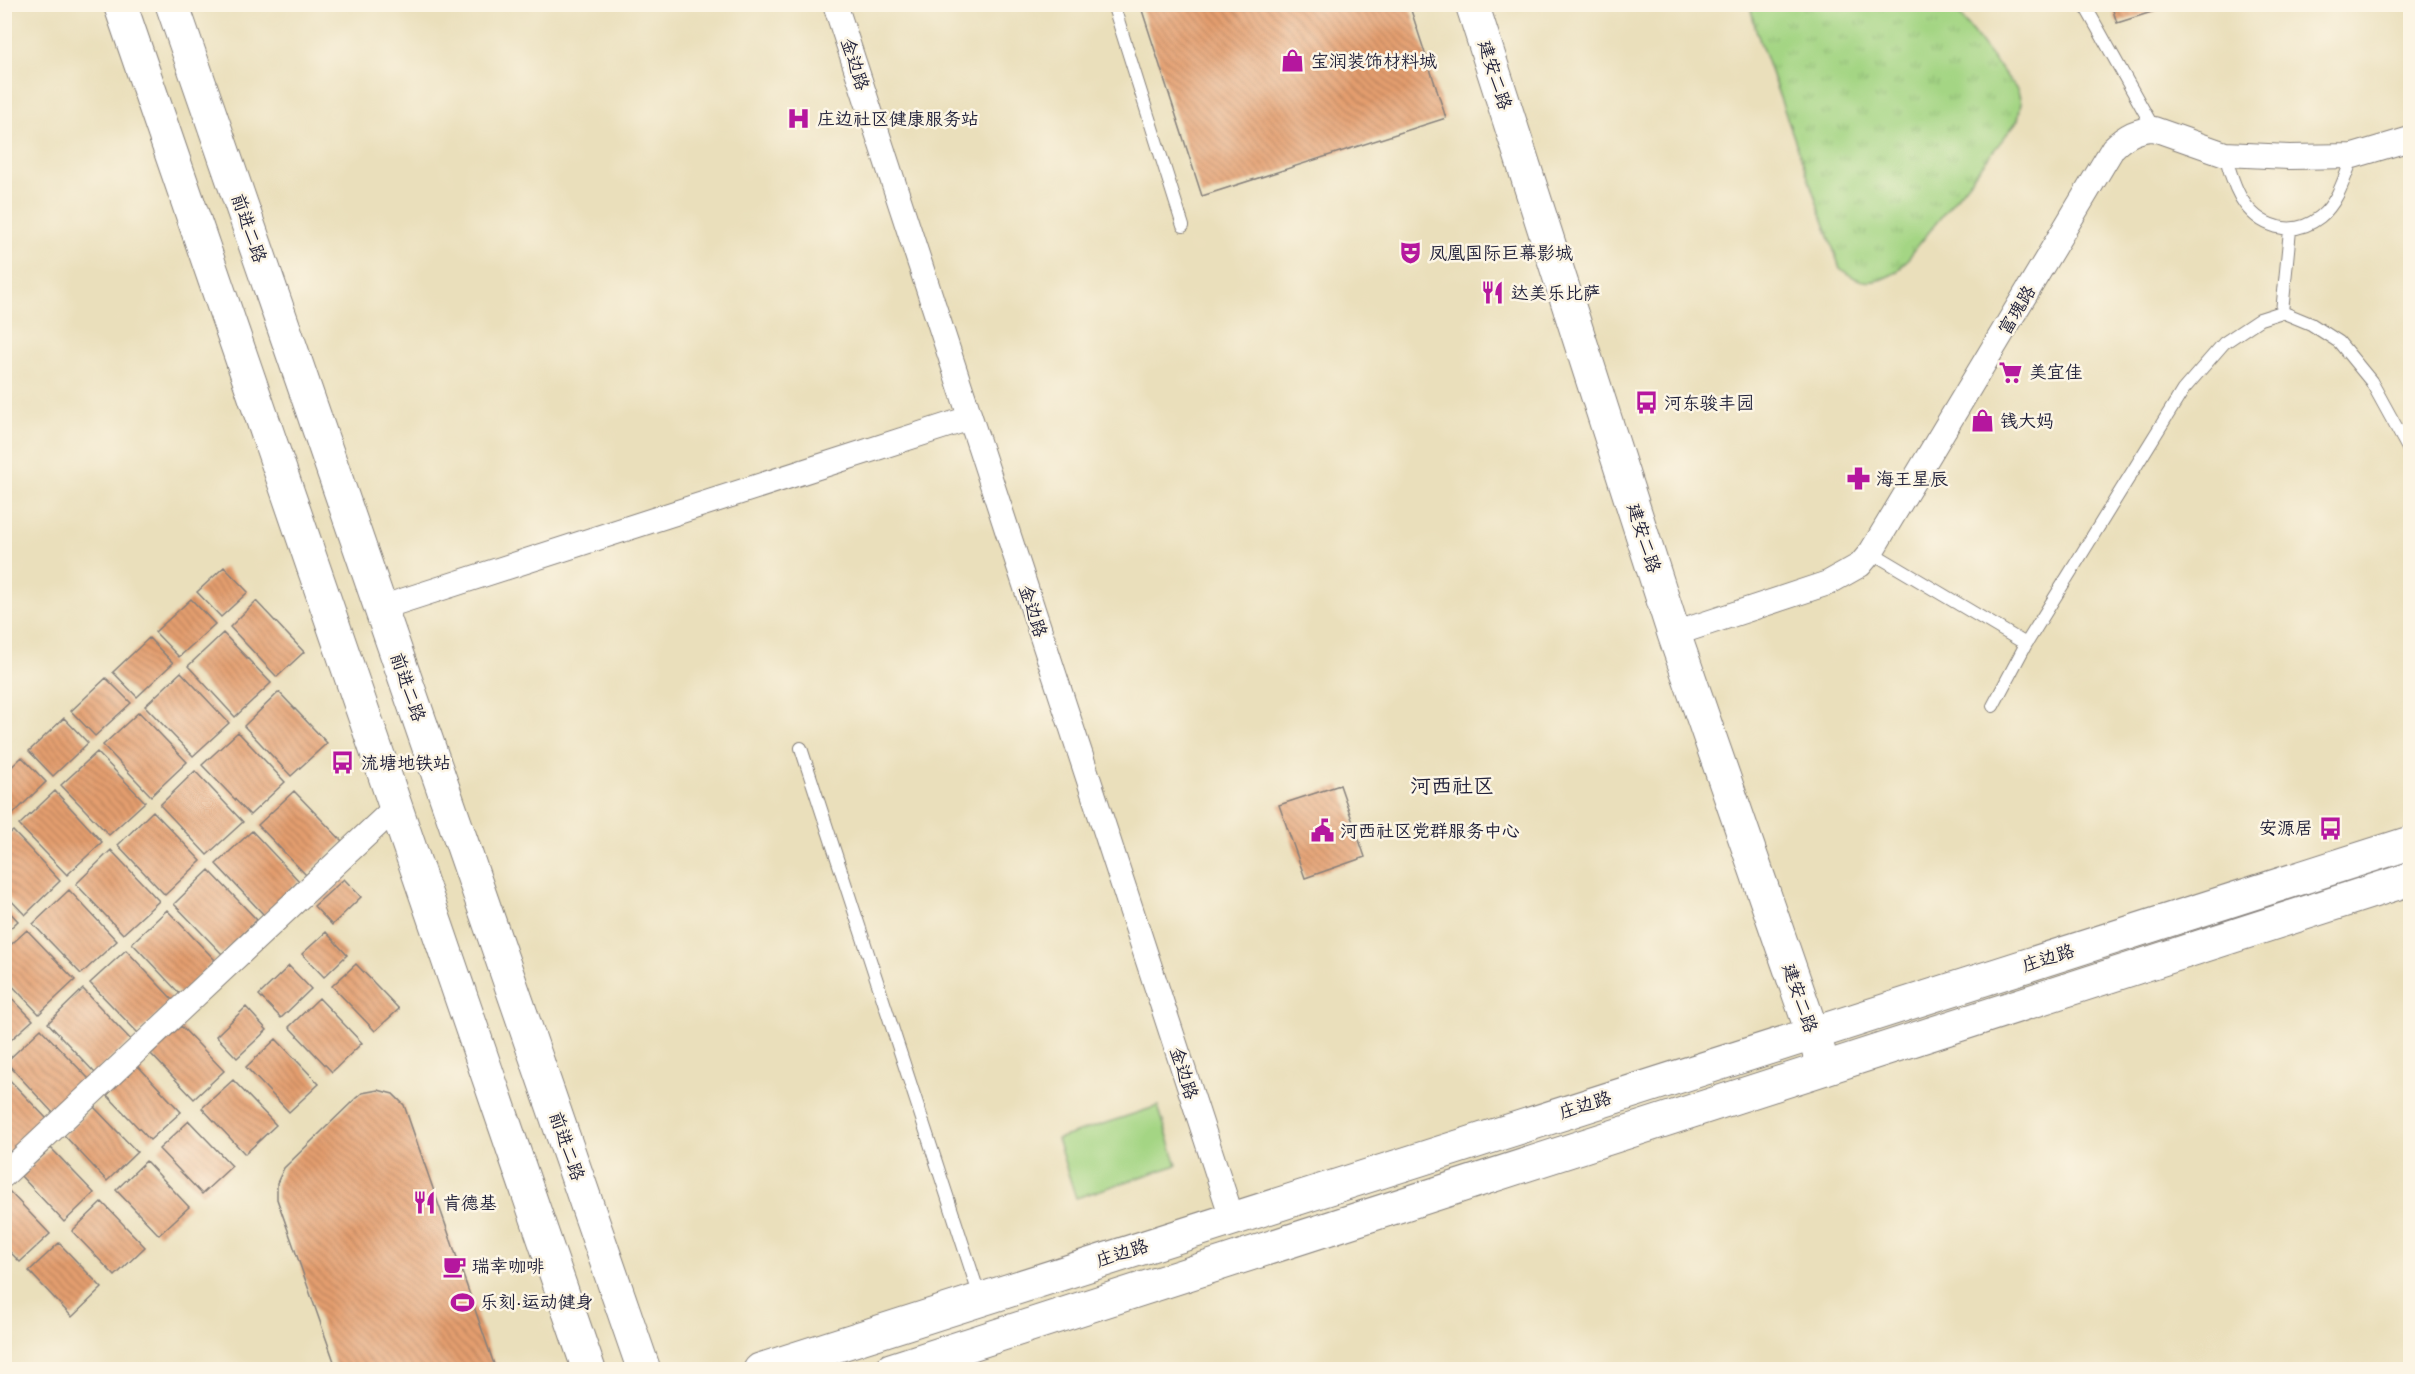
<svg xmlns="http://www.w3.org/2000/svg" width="2415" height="1374" font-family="'Gochi Hand','LXGW WenKai TC',sans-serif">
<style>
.park{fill:url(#park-tufts);stroke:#637c60;stroke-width:1.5}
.pitch{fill:#a4d584;stroke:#637c60;stroke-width:1.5}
.building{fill:url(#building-back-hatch)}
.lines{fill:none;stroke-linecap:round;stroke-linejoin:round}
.lane-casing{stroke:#86807b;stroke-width:14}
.street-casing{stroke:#86807b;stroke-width:26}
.secondary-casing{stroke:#86807b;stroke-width:35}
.lane{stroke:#fff;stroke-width:12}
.street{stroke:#fff;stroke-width:24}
.secondary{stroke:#fff;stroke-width:33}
.labels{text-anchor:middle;stroke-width:5;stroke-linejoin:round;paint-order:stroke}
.poi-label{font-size:18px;fill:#22223b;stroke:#fcf5e5;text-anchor:start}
.street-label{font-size:18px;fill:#22223b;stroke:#fcf5e5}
.quarter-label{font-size:21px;fill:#22223b;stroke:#fcf5e5}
</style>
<defs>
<pattern id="park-tufts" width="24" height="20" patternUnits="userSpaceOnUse" patternTransform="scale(1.5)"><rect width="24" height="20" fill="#a4d584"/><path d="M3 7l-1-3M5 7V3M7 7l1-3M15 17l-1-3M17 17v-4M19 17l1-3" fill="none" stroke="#8db773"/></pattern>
<pattern id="building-back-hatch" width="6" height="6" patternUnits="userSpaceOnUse" patternTransform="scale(1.5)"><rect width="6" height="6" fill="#e49e6e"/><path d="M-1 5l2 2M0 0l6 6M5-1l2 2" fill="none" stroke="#b8805c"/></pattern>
</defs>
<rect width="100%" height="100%" fill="#fcf5e5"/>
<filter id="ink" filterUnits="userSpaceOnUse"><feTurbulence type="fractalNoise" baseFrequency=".0167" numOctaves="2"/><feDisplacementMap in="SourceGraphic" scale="12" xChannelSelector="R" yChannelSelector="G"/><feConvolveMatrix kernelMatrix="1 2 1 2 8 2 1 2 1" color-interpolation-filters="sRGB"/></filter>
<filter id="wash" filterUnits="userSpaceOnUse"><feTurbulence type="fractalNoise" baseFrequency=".008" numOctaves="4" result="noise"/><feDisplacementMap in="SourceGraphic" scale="24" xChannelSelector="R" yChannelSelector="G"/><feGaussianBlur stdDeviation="1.35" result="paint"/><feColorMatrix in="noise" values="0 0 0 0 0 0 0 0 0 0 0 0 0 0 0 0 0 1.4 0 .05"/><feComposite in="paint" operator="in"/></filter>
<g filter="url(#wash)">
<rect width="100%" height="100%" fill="#eadfbb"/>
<path class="park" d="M1753,5H1952L2018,91L2021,103L2018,120L1898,271C1875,285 1861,286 1840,268L1756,30L1751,10Z"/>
<path class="pitch" d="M1158,1106L1177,1165L1076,1198L1057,1139Z"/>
<g id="blocks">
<path class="building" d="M1140,4H1409L1446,118L1202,196Z
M2111,4H2174V5L2117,23Z
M224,567L248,592L221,617L197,592Z
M191,599L215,624L179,657L155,632Z
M256,601L304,652L277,677L230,627Z
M223,633L271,683L235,717L188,666Z
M149,638L173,663L137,697L113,672Z
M181,672L229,723L193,756L145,706Z
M106,678L131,703L95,736L71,711Z
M279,692L327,743L291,776L244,726Z
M139,712L187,762L151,796L103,745Z
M64,718L88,743L53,776L29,751Z
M238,732L285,782L250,815L202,765Z
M97,752L145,802L109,835L61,785Z
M22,757L46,782L11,816L4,809V774Z
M195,771L243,822L207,855L160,805Z
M1340,785L1365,857L1305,878L1279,805Z
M55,791L102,842L67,875L19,825Z
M294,791L342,841L306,875L258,825Z
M153,811L201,861L165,895L118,845Z
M13,831L60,881L25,915L4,893V838Z
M252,831L299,881L264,915L216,864Z
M111,850L159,901L123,934L76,884Z
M209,870L257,920L222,954L174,904Z
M344,879L361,897L332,925L314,906Z
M69,890L117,941L81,974L33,924Z
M4,906L18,921L4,934Z
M167,910L215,960L180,994L132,943Z
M27,930L75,980L39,1014L4,977V951Z
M326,932L347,955L324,977L302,954Z
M126,950L173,1000L138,1033L90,983Z
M356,964L399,1009L375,1031L332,986Z
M289,966L311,989L281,1018L259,995Z
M83,989L131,1040L95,1073L48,1023Z
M4,990L33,1020L4,1046Z
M319,998L362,1043L332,1072L289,1027Z
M246,1007L267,1030L237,1058L216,1036Z
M181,1026L224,1071L194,1099L151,1054Z
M41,1029L89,1079L53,1113L6,1062Z
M276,1039L319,1084L289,1112L246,1067Z
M138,1066L181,1112L150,1140L107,1095Z
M4,1074L47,1119L11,1152L4,1145Z
M233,1080L276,1125L245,1154L202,1108Z
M378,1090L393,1094L404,1105L496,1370H337L277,1199V1183L284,1168L356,1098L362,1093Z
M94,1107L137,1152L107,1181L64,1135Z
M189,1121L232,1166L202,1194L159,1149Z
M51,1148L94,1193L64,1222L21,1176Z
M146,1161L189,1207L159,1235L116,1190Z
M7,1189L50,1234L20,1262L4,1246V1192Z
M102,1202L145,1247L115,1276L72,1231Z
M59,1243L102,1288L72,1317L29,1271Z"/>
</g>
</g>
<g filter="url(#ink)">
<use href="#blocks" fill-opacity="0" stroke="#86807b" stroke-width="1.5"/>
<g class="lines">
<defs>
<path id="lane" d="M1113,4L1183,226
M2084,4L2154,129
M2225,154C2229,169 2233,184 2241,198C2258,227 2292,239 2320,217C2338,203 2345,176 2353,156
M2282,312L2290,230
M1871,552L2026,644
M1993,706L2026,644L2183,390L2224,343L2260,319L2282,312L2311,324L2339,342L2371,381L2410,452
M801,748L980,1297"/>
<path id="street" d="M835,4L1232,1218
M380,608L970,418
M1674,634L1828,583L1860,565L1871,552L2113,148C2124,137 2138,129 2154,129L2225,154L2289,157L2353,156L2410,139
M4,1175L396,807"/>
<path id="secondary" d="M120,4L589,1370
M172,4L644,1370
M1472,4L1674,634L1819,1052
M760,1370L2410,843
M891,1370L2410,879"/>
</defs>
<use href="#lane" class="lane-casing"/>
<use href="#street" class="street-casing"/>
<use href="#secondary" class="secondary-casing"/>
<use href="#lane" class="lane"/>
<use href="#street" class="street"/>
<use href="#secondary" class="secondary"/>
</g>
</g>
<defs>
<symbol id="shop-bare" viewBox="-9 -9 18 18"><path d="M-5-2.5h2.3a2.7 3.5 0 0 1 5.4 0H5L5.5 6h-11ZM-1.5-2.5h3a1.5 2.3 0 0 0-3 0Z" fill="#b5179e" stroke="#fcf5e5" stroke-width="2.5" paint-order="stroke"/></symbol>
<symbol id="hospital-bare" viewBox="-9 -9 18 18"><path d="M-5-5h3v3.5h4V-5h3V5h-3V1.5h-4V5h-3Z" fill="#b5179e" stroke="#fcf5e5" stroke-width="2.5" paint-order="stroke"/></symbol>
<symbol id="theatre-bare" viewBox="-9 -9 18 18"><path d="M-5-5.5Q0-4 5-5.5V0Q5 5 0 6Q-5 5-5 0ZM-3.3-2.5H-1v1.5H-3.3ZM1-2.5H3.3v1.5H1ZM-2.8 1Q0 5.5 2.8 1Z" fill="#b5179e" stroke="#fcf5e5" stroke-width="2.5" paint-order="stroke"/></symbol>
<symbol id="restaurant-bare" viewBox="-9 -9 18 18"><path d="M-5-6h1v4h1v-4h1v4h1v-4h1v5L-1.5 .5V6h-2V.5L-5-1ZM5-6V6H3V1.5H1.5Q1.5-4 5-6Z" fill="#b5179e" stroke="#fcf5e5" stroke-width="2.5" paint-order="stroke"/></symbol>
<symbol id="supermarket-bare" viewBox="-9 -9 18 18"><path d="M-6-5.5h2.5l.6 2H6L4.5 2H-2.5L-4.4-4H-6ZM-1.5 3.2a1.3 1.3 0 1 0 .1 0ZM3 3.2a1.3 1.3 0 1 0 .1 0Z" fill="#b5179e" stroke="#fcf5e5" stroke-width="2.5" paint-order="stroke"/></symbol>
<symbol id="bus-bare" viewBox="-9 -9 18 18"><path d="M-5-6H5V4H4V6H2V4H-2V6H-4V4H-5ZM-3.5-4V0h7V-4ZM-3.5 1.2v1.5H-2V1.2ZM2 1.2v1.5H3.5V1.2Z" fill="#b5179e" stroke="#fcf5e5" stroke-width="2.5" paint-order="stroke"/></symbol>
<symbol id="pharmacy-bare" viewBox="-9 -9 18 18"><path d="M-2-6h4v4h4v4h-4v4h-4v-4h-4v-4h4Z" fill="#b5179e" stroke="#fcf5e5" stroke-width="2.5" paint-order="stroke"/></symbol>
<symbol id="civic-bare" viewBox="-9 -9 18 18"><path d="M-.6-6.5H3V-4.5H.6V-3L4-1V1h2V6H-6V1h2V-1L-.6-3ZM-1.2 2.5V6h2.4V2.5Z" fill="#b5179e" stroke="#fcf5e5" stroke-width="2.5" paint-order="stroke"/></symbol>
<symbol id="cafe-bare" viewBox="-9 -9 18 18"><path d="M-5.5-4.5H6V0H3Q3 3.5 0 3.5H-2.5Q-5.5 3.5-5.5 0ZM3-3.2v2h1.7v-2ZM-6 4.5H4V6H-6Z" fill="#b5179e" stroke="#fcf5e5" stroke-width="2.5" paint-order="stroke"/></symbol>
<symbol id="stadium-bare" viewBox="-9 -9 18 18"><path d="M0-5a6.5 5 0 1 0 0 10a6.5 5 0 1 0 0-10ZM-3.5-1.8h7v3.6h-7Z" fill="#b5179e" stroke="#fcf5e5" stroke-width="2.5" paint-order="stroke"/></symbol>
</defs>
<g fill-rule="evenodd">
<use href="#shop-bare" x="1276" y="44" width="33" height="33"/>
<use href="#hospital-bare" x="782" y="102" width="33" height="33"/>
<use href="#theatre-bare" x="1394" y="236" width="33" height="33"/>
<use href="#restaurant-bare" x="1476" y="276" width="33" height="33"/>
<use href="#supermarket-bare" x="1994" y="356" width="33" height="33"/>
<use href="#bus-bare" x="1630" y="386" width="33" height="33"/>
<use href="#shop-bare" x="1966" y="404" width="33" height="33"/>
<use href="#pharmacy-bare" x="1842" y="462" width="33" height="33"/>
<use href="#bus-bare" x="326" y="746" width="33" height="33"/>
<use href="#bus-bare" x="2314" y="812" width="33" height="33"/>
<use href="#civic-bare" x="1306" y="814" width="33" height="33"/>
<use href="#restaurant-bare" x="408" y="1186" width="33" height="33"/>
<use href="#cafe-bare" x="438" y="1250" width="33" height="33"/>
<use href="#stadium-bare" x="446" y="1286" width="33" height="33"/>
</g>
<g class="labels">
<g class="poi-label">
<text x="1311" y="67">宝润装饰材料城</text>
<text x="817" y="125">庄边社区健康服务站</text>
<text x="1429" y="259">凤凰国际巨幕影城</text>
<text x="1511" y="299">达美乐比萨</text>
<text x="2029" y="378">美宜佳</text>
<text x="1664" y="409">河东骏丰园</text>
<text x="2000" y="427">钱大妈</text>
<text x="1876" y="485">海王星辰</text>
<text x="361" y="769">流塘地铁站</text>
<text x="2313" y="834" text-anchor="end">安源居</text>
<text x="1340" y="837">河西社区党群服务中心</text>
<text x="443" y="1209">肯德基</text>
<text x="472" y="1272">瑞幸咖啡</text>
<text x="480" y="1308">乐刻·运动健身</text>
</g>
<g class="street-label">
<text transform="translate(855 64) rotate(72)" y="6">金边路</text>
<text transform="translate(1495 75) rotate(72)" y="6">建安二路</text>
<text transform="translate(249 228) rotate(71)" y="6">前进二路</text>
<text transform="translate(2017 310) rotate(-59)" y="6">富瑰路</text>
<text transform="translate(1644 538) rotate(72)" y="6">建安二路</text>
<text transform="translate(1033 611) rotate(72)" y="6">金边路</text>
<text transform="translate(408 687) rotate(71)" y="6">前进二路</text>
<text transform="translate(2048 958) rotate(-18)" y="6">庄边路</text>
<text transform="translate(1800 998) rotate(71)" y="6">建安二路</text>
<text transform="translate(1184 1073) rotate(72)" y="6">金边路</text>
<text transform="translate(1585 1105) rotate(-18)" y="6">庄边路</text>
<text transform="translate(567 1146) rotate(71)" y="6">前进二路</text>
<text transform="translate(1122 1253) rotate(-18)" y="6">庄边路</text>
</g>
<g class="quarter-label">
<text x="1452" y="793">河西社区</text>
</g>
</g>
<rect width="2415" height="1374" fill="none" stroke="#fcf5e5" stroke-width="24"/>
</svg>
